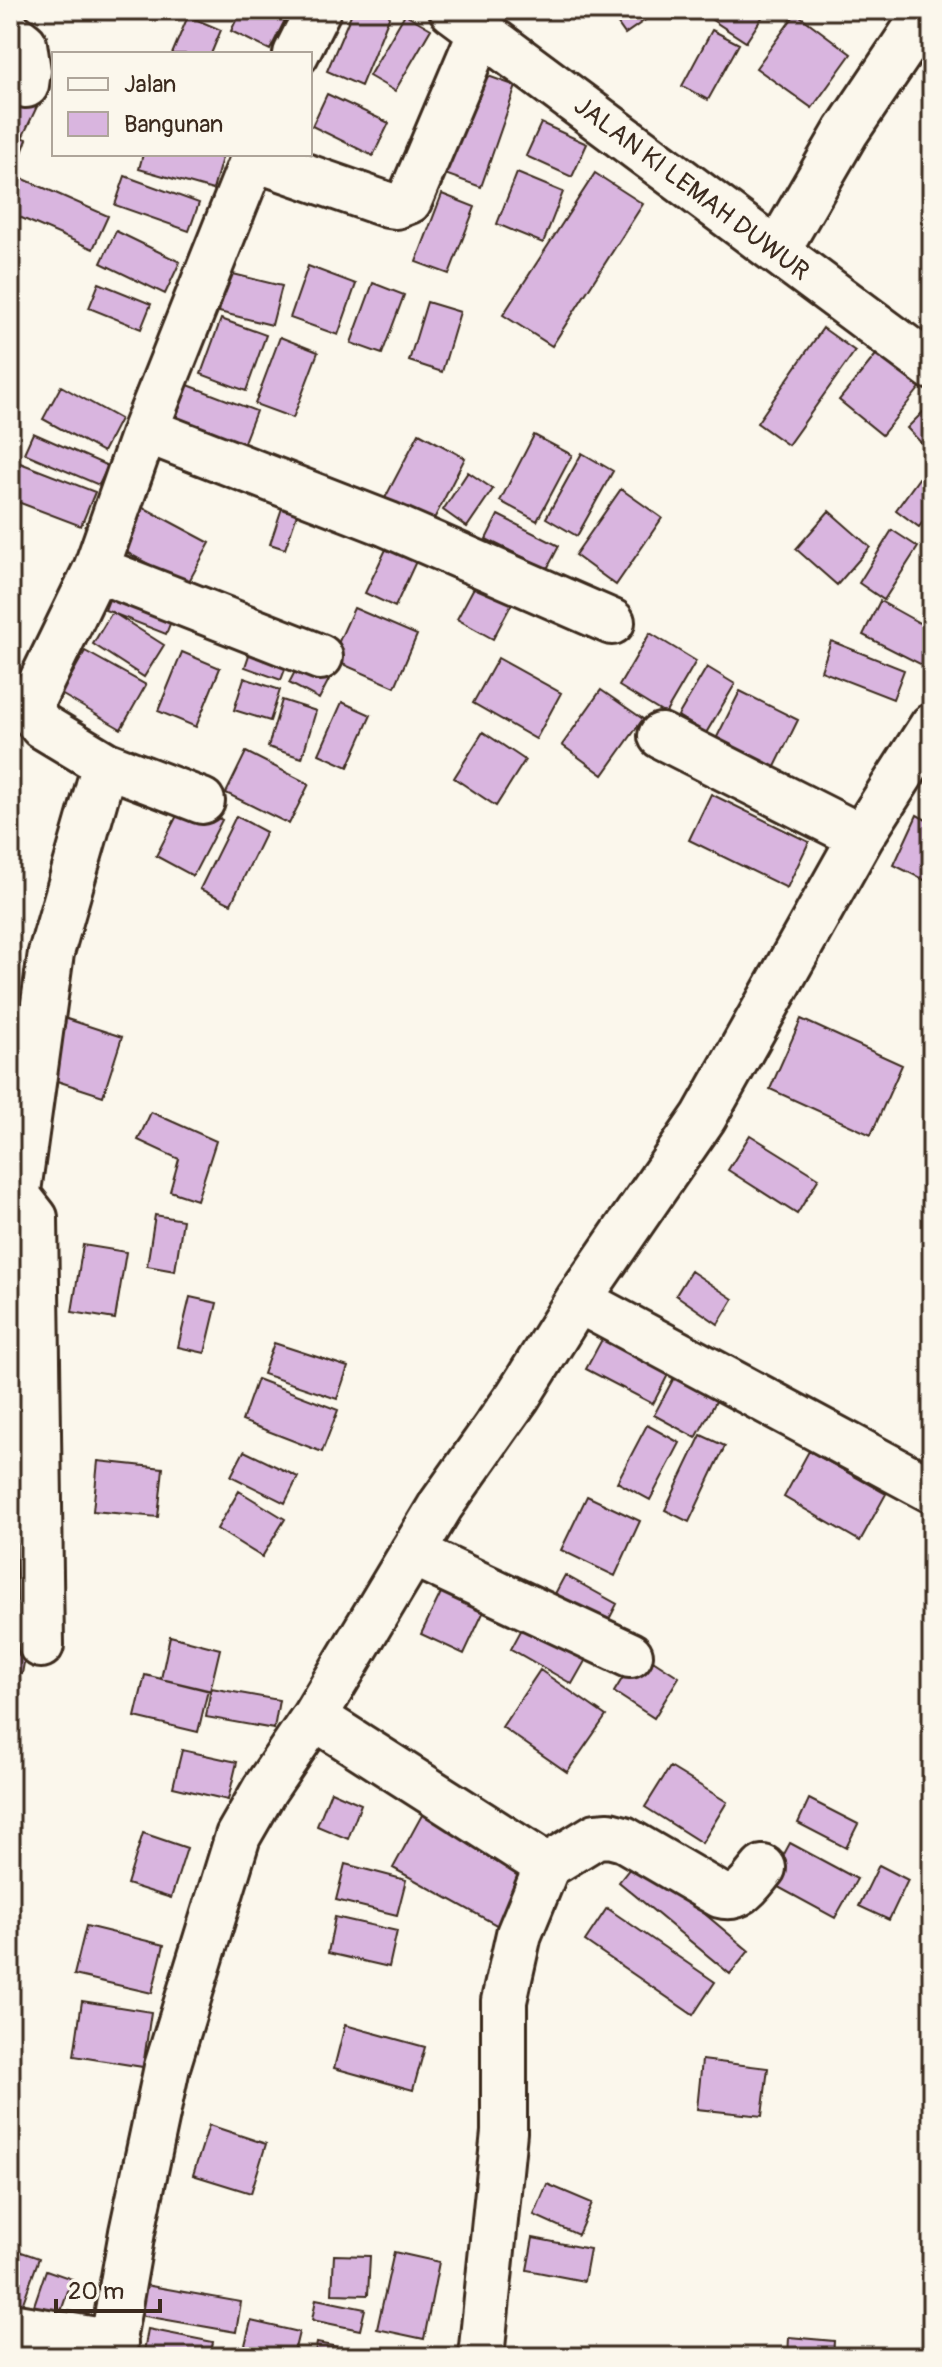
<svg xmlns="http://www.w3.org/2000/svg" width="942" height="2367" font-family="Pangolin,sans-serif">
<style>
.building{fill:#d9b5df;stroke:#3b2a1e;stroke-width:2}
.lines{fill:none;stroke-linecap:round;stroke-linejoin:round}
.minor-casing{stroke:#3b2a1e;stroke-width:50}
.major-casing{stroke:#3b2a1e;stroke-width:50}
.minor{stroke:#fbf7ec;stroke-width:44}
.major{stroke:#fbf7ec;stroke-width:44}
.labels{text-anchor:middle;stroke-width:8;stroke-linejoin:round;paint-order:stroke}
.street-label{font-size:26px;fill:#3b2a1e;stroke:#fbf7ec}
</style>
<rect width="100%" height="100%" fill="#fbf7ec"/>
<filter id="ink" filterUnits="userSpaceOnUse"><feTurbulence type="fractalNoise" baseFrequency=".0125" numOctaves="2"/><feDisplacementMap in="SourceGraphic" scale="16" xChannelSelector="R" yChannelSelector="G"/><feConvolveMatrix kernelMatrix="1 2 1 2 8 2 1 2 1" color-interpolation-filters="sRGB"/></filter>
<g filter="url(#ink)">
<path class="building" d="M241,10H290L270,50L231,31Z
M353,10H392L361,86L327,71Z
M608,10H657L658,11L625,34Z
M697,10H767L746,42Z
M796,13L851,54L812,108L756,68Z
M405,14L431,29L395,91L369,76Z
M188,16L221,30L211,54H172Z
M712,30L739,44L708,100L682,86Z
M477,72L516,86L481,187L442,173Z
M10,81L42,96L23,136L10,130Z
M327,94L389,123L373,156L312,126Z
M541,123L587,144L572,177L526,156Z
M10,133L27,139L15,172L10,171Z
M143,154H207L222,158L213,190L139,169Z
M10,173L108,216L93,249L10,213Z
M517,173L563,192L543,243L497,224Z
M595,173L643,204L552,346L503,315Z
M125,176L199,203L189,231L115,205Z
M442,194L475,207L449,274L416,262Z
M116,231L180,262L165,294L101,263Z
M308,266L356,284L338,335L290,318Z
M229,273L282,286L272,325L219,312Z
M99,283L151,304L141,329L89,308Z
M373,283L404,295L382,354L351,343Z
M427,302L460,312L442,372L409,361Z
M221,319L266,335L246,391L201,374Z
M823,328L855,351L788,445L757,423Z
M280,337L318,352L293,418L255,404Z
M879,351L922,385L882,435L839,400Z
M188,385L256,411L239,455L172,429Z
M61,386L120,419L103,452L43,419Z
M932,403V450L930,452L907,428Z
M33,433L108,466L99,485L24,453Z
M419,433L465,458L432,523L385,498Z
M534,435L572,455L537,521L500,501Z
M582,453L613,471L577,536L546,518Z
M15,461L95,492L81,526L10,499V474Z
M925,470L932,475V509L919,527L896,510Z
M468,472L493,489L467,527L443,510Z
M621,489L662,518L616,585L575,555Z
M137,504L210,543L187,585L115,546Z
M283,505L298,511L285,549L270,544Z
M829,511L870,547L837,585L796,549Z
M498,515L559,546L547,569L486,539Z
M892,530L918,547L884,600L859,583Z
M389,543L418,557L395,607L365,593Z
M485,567L521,586L493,639L457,619Z
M116,582L177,606L166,634L105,610Z
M880,601L932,630V656L926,667L863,635Z
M354,608L417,635L395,687L331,659Z
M112,612L164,645L144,677L93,644Z
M650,633L696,661L665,714L619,686Z
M256,634L293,648L281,680L245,667Z
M831,641L904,670L893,699L821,671Z
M85,651L146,685L121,729L61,694Z
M182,652L220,668L196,727L158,711Z
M305,652L335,668L319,699L289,683Z
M498,658L561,693L536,739L473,703Z
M707,667L735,684L706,733L678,716Z
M244,678L280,690L270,721L234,710Z
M601,690L643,719L603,775L562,745Z
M740,691L798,720L768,781L710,751Z
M282,700L316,711L302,758L268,747Z
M342,702L371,715L348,767L319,754Z
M483,732L525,760L496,806L454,778Z
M246,752L309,784L289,824L226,793Z
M711,794L809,842L787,888L689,840Z
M185,800L222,820L193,876L156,856Z
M917,815L932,823V884L894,865Z
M236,816L266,832L231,904L200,889Z
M64,1018L122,1037L103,1096L45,1077Z
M801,1019L902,1065L871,1135L770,1089Z
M151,1112L216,1141L197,1200L170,1191L179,1159L138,1140Z
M750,1135L819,1178L797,1214L728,1170Z
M155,1215L183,1220L175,1271L147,1266Z
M83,1245L126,1252L115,1319L72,1312Z
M691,1271L733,1299L718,1324L676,1295Z
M190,1297L217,1303L205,1353L178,1347Z
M10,1306L36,1314L26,1353L10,1348Z
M607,1330L673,1365L653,1404L586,1369Z
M274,1343L348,1367L337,1399L263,1374Z
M10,1357L24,1361L12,1402L10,1401Z
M677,1372L719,1396L696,1438L654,1415Z
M257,1379L338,1410L322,1452L242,1421Z
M647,1425L680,1443L650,1500L617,1482Z
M701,1435L725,1446L689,1522L665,1510Z
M10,1436L25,1438L19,1486L10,1485Z
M244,1451L298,1477L285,1503L231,1476Z
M809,1451L886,1494L860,1541L784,1497Z
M98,1461L163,1468L158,1517L93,1511Z
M239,1491L285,1519L262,1557L217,1529Z
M587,1496L640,1521L615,1576L561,1550Z
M565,1575L617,1604L603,1631L550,1603Z
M449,1576L491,1596L464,1654L421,1634Z
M10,1578L32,1579L30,1609L10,1608Z
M531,1612L593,1647L572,1684L511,1649Z
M10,1630L29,1633L22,1674L10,1672Z
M170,1636L220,1649L210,1691L161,1679Z
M639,1651L679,1677L654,1718L614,1692Z
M540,1670L606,1716L567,1772L502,1727Z
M145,1675L208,1690L198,1732L135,1717Z
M211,1688L279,1700L274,1729L206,1717Z
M182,1750L237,1762L228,1800L173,1787Z
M670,1767L727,1802L702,1843L645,1807Z
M331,1791L361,1804L348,1839L317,1826Z
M809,1799L858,1824L846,1848L798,1823Z
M428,1804L535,1863L500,1927L393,1868Z
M143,1833L187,1848L171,1898L127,1884Z
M790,1843L857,1879L835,1918L769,1882Z
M638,1858L749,1951L730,1974L619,1882Z
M345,1864L406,1880L397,1915L336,1900Z
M879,1865L908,1880L889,1920L859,1906Z
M607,1908L715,1982L693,2015L585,1941Z
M335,1917L397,1931L389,1967L328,1953Z
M86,1926L164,1945L152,1993L74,1975Z
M82,2001L151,2012L143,2067L74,2056Z
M345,2025L425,2047L413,2090L334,2068Z
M702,2060L768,2068L762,2116L697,2109Z
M209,2125L266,2144L251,2193L193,2175Z
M547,2184L592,2203L578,2235L534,2215Z
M533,2238L590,2249L584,2281L527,2270Z
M13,2249L39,2258L20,2311L10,2308V2258Z
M394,2252L439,2262L424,2339L377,2329Z
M334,2255L370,2256L368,2295L332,2294Z
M46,2270L72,2279L56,2326L30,2317Z
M145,2285L241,2302L236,2332L139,2315Z
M316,2299L365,2309L360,2330L312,2320Z
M251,2321L299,2332L293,2357H242Z
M148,2329L213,2342L210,2357H143Z
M789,2337L834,2341L833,2357H788Z
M317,2343L359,2351L358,2357H314Z"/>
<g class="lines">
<defs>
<path id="minor" d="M10,33L24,44L28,71L26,85
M296,54L318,10
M253,158L388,205L396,206L409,201L481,31
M777,251L846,132L928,10
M145,430L387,524L612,622
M96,569L320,657
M661,736L861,837
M202,801L105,764L42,726L34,716L32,701L96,569L145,430L255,154
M17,1195L35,1218L41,1645
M10,1198L15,1197L18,1191L51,953L105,764
M578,1300L932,1490
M412,1553L630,1655
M314,1717L547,1866
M10,2326L115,2343
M110,2357L132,2232L167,2067L238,1836L265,1789L314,1717L441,1505L518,1396L578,1300L704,1117L861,837L932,726
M481,2357L504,2132V2001L519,1934L547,1866L596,1836L609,1835L624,1839L720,1895C741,1901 751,1882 763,1868"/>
<path id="major" d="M452,10L932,367"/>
</defs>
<use href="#minor" class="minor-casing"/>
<use href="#major" class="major-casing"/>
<use href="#minor" class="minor"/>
<use href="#major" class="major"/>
</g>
</g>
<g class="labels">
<g class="street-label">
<text transform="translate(692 188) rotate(37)" y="9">JALAN KI LEMAH DUWUR</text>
</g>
</g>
<rect width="942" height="2367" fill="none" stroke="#fbf7ec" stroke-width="40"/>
<rect x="20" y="20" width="902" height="2327" fill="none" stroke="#3b2a1e" stroke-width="3" filter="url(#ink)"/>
<rect x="52" y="52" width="260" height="104" fill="#fbf7ec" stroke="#aea59a" stroke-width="2"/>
<rect x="68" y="78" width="40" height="12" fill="#fbf7ec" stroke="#aea59a" stroke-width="2"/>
<text x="124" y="92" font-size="24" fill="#3b2a1e">Jalan</text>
<rect x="68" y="112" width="40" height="24" fill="#d9b5df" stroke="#aea59a" stroke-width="2"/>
<text x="124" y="132" font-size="24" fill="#3b2a1e">Bangunan</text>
<path d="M56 2299v12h104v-12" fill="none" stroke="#3b2a1e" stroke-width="4"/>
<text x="68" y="2299" font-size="24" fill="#3b2a1e" stroke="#fbf7ec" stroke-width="6" paint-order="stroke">20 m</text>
</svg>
